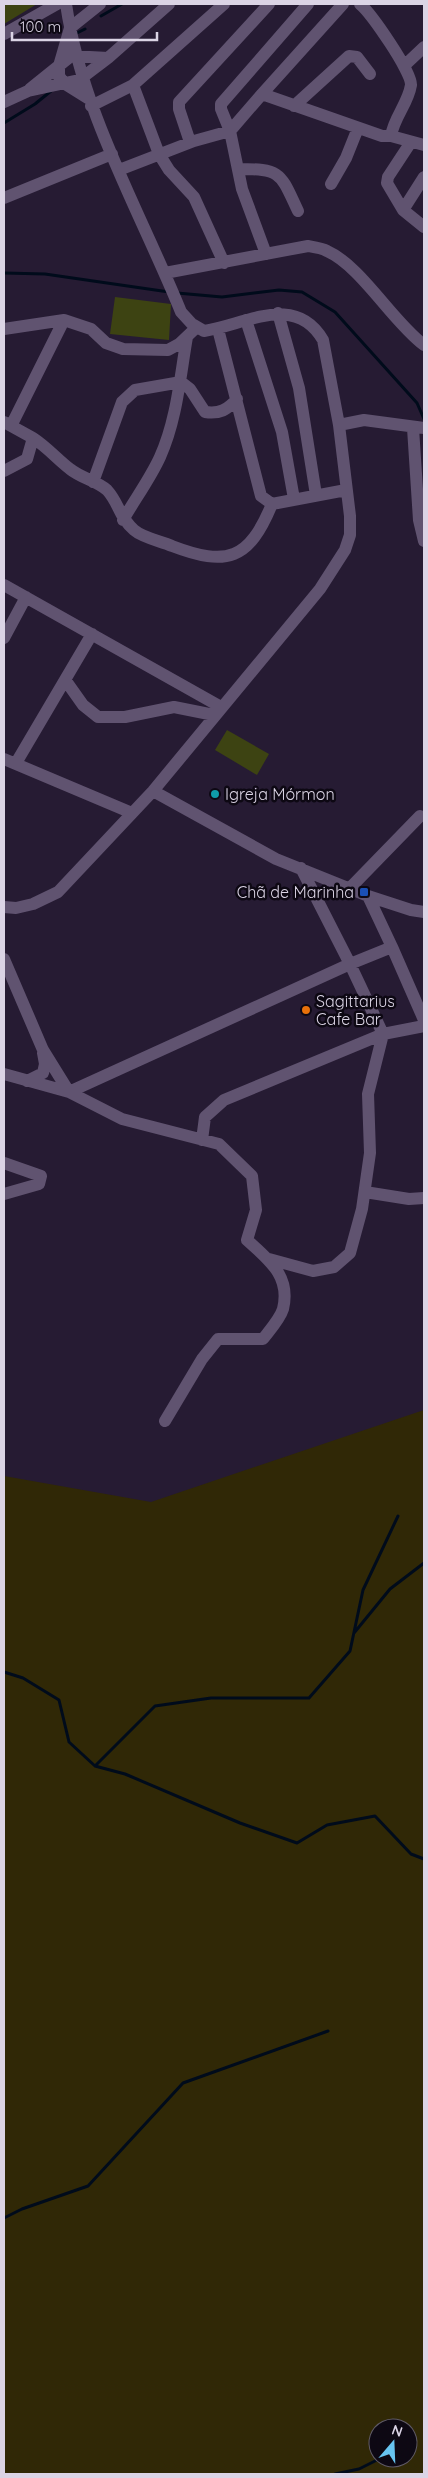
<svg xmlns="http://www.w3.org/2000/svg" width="428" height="2478" font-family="Quicksand,sans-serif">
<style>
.green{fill:#3d4312}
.sand{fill:#302806;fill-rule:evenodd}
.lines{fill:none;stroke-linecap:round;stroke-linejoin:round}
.stream{stroke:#000b1b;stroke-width:3}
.minor{stroke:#605370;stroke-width:12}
.culture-dot{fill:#0f9aa8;stroke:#0d0813;stroke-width:2}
.transit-dot{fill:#1a4fb4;stroke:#0d0813;stroke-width:2}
.food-dot{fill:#e8710a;stroke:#0d0813;stroke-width:2}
.labels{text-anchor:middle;stroke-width:5;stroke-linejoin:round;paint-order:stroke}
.poi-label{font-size:16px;fill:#dbd4e5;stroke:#0d0813;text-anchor:start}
</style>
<rect width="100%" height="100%" fill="#261b33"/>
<path class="green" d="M4,4H37L4,24Z
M115,297L171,304L169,340L110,334Z
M227,730L269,754L257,775L215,750Z"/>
<path class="sand" d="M424,1410V2474H4V1476L151,1502ZM378,2428H408V2458H378Z"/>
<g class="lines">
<path class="stream" d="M101,16L122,4
M75,34L85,29
M4,123L35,104L51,91
M4,273L45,274L169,292
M177,293L222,297L279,290L302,292L335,312L417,403L424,419
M354,1633L390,1589L424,1563
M4,1672L23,1678L59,1700L69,1742L95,1766L125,1774L240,1823L297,1843L327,1825L375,1816L411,1854L424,1859
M95,1766L155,1706L211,1698H309L350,1651L363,1590L398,1516
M4,2218L22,2209L88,2186L183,2083L328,2031
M408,2444H409
M335,2474L359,2469L381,2458"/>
<path class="minor" d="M224,4L133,85L159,154L169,170L194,197L224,263
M360,4C371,13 412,72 411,85C408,104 394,117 391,136
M4,34L57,4
M404,63L405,65L424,47
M30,89L71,56L108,58
M262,94L343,4
M89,99L65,84L59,76V66L70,28L100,4
M4,102L28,91L79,80L108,58L169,4
M91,106L133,85
M294,106L349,56L357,57L370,74
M190,142L179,109V102L269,4
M411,142L388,177L387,183L403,210L424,177
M239,169C282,169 280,173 298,211
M119,170L194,141L230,131L262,94L382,136H391L424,145
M331,184L346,158L358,128
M4,198L112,154
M403,210L424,227
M266,254L242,189L230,131L221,109V104L308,4
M165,273L308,246C314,247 322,248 327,251C361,266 392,321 424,345
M278,313L299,388L316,495
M246,320L282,432L294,499
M4,329L64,320
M218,329L261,496L272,504L346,490
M4,422L33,438L27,459L4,471
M339,425L364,420L424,428
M11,426L64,320L91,329L106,343L123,349L168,350L179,344L197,327
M413,428L419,520L424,541
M33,438C47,447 57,459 70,469C81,478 97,481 107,490C119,503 119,517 134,530C143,538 161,541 172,546C227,567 249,560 272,504
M93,482L122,402L135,390L181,382L190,389L205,412C220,414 227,410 237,399
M123,520C135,499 150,479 160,457C177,419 180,377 187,337
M4,585L221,707
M4,638L26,597
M66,681L83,705L98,717H125L174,707L214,715
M4,759L132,813
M16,763L92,634
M153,791L276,859L368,896L411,910L424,912
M301,868L350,964L392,947L368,896
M350,888L420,816
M4,907L16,908L33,904L58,892L153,791L320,589L345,550L350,535V516L339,425L323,340C295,292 245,325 204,331L192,324L181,312C140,211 82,113 66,4
M392,947L424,1020
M4,959L43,1050L69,1092L4,1074
M27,1081L43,1073L45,1064L43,1053
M69,1092L350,964L383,1034L224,1100L205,1117L202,1140
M69,1092L122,1119L219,1144L252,1176L256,1210L247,1240C269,1260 291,1276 283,1309C280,1319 269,1331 263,1339H218L202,1359L165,1421
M4,1163L41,1176L39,1184L4,1194
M365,1192L409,1199L424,1198
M269,1259L313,1271L334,1267L350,1253L362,1209L370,1153L368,1094L383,1034L424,1026"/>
</g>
<circle class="culture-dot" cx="215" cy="794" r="5"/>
<rect class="transit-dot" x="359" y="887" width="10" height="10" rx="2.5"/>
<circle class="food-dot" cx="306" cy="1010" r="5"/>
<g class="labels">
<g class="poi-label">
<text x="225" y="800">Igreja Mórmon</text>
<text x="354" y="898" text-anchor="end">Chã de Marinha</text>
<text x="316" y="1007">Sagittarius<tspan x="316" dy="18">Cafe Bar</tspan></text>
</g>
</g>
<rect width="428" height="2478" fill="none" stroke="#dbd4e5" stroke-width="10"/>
<g transform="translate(393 2443) rotate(19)"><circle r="24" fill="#0d0813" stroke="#5f5a67"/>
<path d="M0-4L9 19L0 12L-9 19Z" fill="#67c4f0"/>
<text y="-8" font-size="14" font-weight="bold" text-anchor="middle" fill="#dbd4e5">N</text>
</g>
<path d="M12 32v8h145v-8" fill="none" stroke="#dbd4e5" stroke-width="2.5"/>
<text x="20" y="32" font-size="15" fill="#dbd4e5" stroke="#0d0813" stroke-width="4" paint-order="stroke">100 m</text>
</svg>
